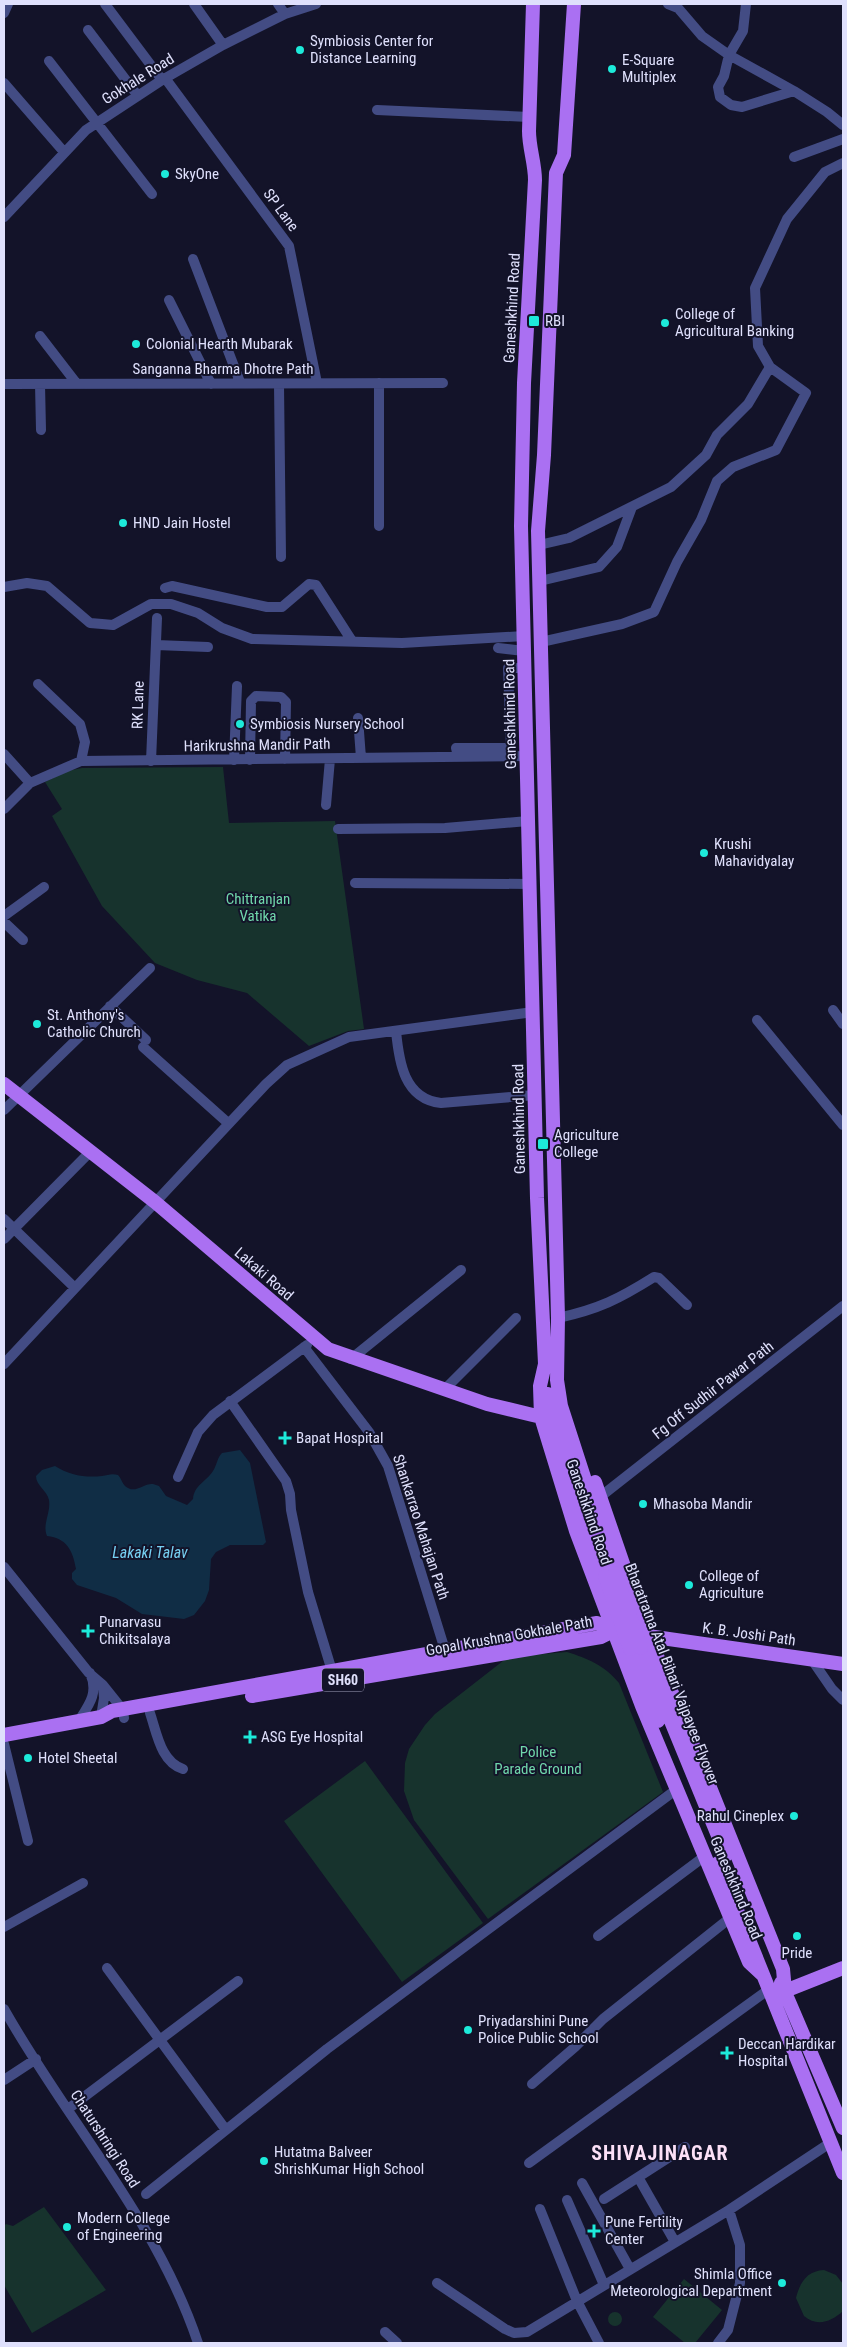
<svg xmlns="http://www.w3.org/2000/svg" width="847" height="2347" font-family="'Roboto Condensed',sans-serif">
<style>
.green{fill:#17332d}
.water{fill:#102d45}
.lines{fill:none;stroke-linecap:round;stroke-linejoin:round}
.minor{stroke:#434c84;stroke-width:10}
.major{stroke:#aa70f2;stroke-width:14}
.major-bridge{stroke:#aa70f2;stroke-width:14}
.poi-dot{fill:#1deada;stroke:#131329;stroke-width:2}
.labels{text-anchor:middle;stroke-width:4;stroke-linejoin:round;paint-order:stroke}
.shield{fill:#131329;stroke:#a2a2bd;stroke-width:1}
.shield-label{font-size:14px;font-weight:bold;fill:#dfe0fc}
.poi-label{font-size:15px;fill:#dfe0fc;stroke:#131329;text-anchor:start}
.street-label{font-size:15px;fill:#dfe0fc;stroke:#131329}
.park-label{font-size:15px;fill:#70d7ab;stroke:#131329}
.water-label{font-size:16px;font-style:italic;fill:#76cff2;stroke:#131329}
.district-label{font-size:20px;font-weight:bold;letter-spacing:1px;fill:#fce0f7;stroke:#131329}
</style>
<rect width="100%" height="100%" fill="#131329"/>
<path class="green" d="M223,767L229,823L335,821L364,1029L348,1031L309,1046L247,993L197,980L155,963L102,906L52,816L62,809L45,782L67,771L82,768Z
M567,1652C589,1659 604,1665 619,1683L663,1792L488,1919L414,1820L404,1791L405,1763L409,1749L425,1725L435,1714L508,1657Z
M365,1761L483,1923L402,1982L284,1821Z
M44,2207L106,2290L32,2333L4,2285V2226L6,2224L13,2226Z
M824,2270L836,2275L843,2284V2311C831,2322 817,2327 804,2316L796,2298C800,2282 807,2271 824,2270Z
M684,2279L722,2310L695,2343H685L653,2317Z
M608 2319a7 7 0 1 1 14 0a7 7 0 1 1-14 0Z"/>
<path class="water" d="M240,1450L250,1463L266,1542L263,1545H230L216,1552L211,1559L209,1590L205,1601L194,1615L184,1619L142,1614L116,1598L77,1585L72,1579V1573L76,1569C73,1551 67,1538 47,1536C42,1524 51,1513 49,1500C47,1490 36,1486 36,1476L42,1470L55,1466C69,1475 85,1478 102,1476C108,1475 112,1473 118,1475C121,1478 122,1483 125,1486C135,1495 143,1483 153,1484L159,1486L166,1496L187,1505L193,1499C194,1485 206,1482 213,1471C217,1465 217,1458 222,1453Z"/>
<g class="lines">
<path class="minor" d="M105,4L162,80
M194,4L223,45
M278,4L285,14
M668,4L678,8L702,36L729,55L724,76L718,87L720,97L731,105L742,107L794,91L827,112L843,125
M746,4L743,31L729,55L794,91
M4,13L8,4
M88,30L138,96
M49,61L152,194
M165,78L289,246L317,383
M4,83L64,152
M377,110L529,117
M794,157L843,139
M4,217L86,130L162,80L223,45L285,14L316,4
M193,259L240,382
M169,300L211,384
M40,336L77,384
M379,383V526
M4,384L443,383
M40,384L41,430
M279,384L281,557
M539,545L569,538L671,487L706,455L717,435L748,404L770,367L758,346L755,288L787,219L825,172L843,163
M540,581L599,567L617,547L632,507
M4,587L27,583L47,586L90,623L102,624L113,625L151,604H171L198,613L222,628L252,639L402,643L524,636
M165,588L172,586L267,607H282L309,584L316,585L352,641
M541,642L622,624L654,612L677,562L701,520L717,481L733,467L776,450L806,393L770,367
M156,645L208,647
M498,648L524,651
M38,684L80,724L85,742L81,761
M358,718L361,758
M4,754L30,783
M458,757L456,748H511L508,668H525
M234,760L237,686
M250,760L251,701L256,696L281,697L286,702L285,759
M151,761L157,618
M326,805L330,759
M4,809L30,783L81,761L527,756
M338,829L445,828L528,821
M355,883L530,884
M4,916L44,887
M4,922L23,940
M110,1006L146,1040
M833,1010L843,1024
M757,1020L843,1125
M396,1031C399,1062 404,1099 441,1103L535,1095
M143,1047L228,1123
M4,1110L150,968
M4,1219L75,1288
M4,1239L90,1152
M558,1318C599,1309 619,1299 654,1277L659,1278L687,1305
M304,1347L369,1432L388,1466L445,1650
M351,1359L461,1270
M4,1364L266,1084L287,1065L349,1037L533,1012
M444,1390L516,1318
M230,1401L286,1481L290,1494L291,1510L308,1592L332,1671
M178,1477L198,1432L213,1415L307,1345
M600,1497L843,1306
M4,1567L89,1673L103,1685L104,1698L101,1717
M812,1660L832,1689L843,1700
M103,1685L123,1710L124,1718
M150,1713C157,1734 161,1762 183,1769
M78,1722C89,1705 99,1693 90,1673
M4,1744L28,1841
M4,1927L83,1883
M598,1936L705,1856
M107,1968L226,2130
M4,2009C67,2121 157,2220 198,2343
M4,2080L36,2059
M532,2084L575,2047L603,2019L730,1918
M68,2109L238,1981
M529,2163L768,1990
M638,2177L675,2242
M582,2183L630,2269
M146,2194L327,2049L677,1789
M604,2199L685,2147
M567,2200L604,2285
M540,2209L577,2301L599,2343
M437,2283L505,2329L514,2333L527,2332L729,2210L830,2143
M385,2332L397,2343
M718,2343L728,2330L740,2283V2245L729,2210"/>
<path class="major" d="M533,4L529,131C529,148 535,163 535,180L524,383L521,526L537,1198L545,1364L540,1386L541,1417L576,1531L642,1706L749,1962L763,1975
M574,4L564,155L556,173L544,455L538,531L558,1318L557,1380L561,1406L615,1573
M4,1084L155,1202L328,1349L487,1404L541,1417
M548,1394L549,1408L605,1576
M595,1482L641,1616L783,1969L785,1991
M641,1648L726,1855
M630,1649L658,1721
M252,1696L601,1637L613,1631
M4,1735L101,1717L112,1711L597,1623L613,1631L843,1664
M718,1863L843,2173
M781,1983L843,2128
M785,1991L843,1968"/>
<path class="major-bridge" d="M615,1573L641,1648
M605,1576L630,1649"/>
</g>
<g class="poi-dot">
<circle cx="300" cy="50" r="5"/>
<circle cx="612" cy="69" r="5"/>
<circle cx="165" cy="174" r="5"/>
<rect x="528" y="315" width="12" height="12" rx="2.5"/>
<circle cx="665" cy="323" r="5"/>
<circle cx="136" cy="344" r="5"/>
<circle cx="123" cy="523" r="5"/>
<circle cx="240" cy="724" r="5"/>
<circle cx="704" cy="853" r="5"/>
<circle cx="37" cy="1024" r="5"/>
<rect x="537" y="1138" width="12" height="12" rx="2.5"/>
<path d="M282.5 1430.5h5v5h5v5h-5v5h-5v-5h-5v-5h5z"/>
<circle cx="643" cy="1504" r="5"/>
<circle cx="689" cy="1585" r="5"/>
<path d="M85.5 1623.5h5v5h5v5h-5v5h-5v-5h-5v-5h5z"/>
<path d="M247.5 1729.5h5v5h5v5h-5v5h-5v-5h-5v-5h5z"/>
<circle cx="28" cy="1758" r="5"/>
<circle cx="794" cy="1816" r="5"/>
<circle cx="797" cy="1936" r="5"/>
<circle cx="468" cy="2030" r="5"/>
<path d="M724.5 2045.5h5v5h5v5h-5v5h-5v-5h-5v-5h5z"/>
<circle cx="264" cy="2161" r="5"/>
<circle cx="67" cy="2227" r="5"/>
<path d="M591.5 2223.5h5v5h5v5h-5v5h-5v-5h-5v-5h5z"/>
<circle cx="782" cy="2283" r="5"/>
</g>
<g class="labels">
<rect class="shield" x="322" y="1668.5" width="42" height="23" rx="4"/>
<g class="shield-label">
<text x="343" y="1685">SH60</text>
</g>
<g class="poi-label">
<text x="310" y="46">Symbiosis Center for<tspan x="310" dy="17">Distance Learning</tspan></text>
<text x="622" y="65">E-Square<tspan x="622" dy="17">Multiplex</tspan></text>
<text x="175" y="179">SkyOne</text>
<text x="675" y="319">College of<tspan x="675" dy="17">Agricultural Banking</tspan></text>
<text x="545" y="326">RBI</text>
<text x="146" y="349">Colonial Hearth Mubarak</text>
<text x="133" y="528">HND Jain Hostel</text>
<text x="250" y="729">Symbiosis Nursery School</text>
<text x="714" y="849">Krushi<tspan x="714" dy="17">Mahavidyalay</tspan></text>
<text x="47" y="1020">St. Anthony's<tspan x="47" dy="17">Catholic Church</tspan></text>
<text x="554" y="1140">Agriculture<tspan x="554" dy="17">College</tspan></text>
<text x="296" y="1443">Bapat Hospital</text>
<text x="653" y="1509">Mhasoba Mandir</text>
<text x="699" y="1581">College of<tspan x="699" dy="17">Agriculture</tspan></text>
<text x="99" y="1627">Punarvasu<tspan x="99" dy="17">Chikitsalaya</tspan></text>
<text x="261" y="1742">ASG Eye Hospital</text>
<text x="38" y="1763">Hotel Sheetal</text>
<text x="784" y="1821" text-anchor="end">Rahul Cineplex</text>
<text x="797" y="1958" text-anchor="middle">Pride</text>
<text x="478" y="2026">Priyadarshini Pune<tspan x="478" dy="17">Police Public School</tspan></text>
<text x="738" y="2049">Deccan Hardikar<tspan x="738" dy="17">Hospital</tspan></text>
<text x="274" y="2157">Hutatma Balveer<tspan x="274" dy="17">ShrishKumar High School</tspan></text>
<text x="77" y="2223">Modern College<tspan x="77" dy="17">of Engineering</tspan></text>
<text x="605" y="2227">Pune Fertility<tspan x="605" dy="17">Center</tspan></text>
<text x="772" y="2279" text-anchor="end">Shimla Office<tspan x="772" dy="17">Meteorological Department</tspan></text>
</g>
<g class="street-label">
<text transform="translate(138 79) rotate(-32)" y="5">Gokhale Road</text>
<text transform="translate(281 210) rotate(54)" y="5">SP Lane</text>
<text transform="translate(512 308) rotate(-87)" y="5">Ganeshkhind Road</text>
<text x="223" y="374">Sanganna Bharma Dhotre Path</text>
<text transform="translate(138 705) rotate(-88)" y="5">RK Lane</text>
<text transform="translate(510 714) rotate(-91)" y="5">Ganeshkhind Road</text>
<text transform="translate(257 745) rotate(-1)" y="5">Harikrushna Mandir Path</text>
<text transform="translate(519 1119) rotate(-91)" y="5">Ganeshkhind Road</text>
<text transform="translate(264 1274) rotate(41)" y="5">Lakaki Road</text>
<text transform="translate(713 1390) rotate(-38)" y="5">Fg Off Sudhir Pawar Path</text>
<text transform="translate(589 1512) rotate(71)" y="5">Ganeshkhind Road</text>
<text transform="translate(421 1527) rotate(72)" y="5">Shankarrao Mahajan Path</text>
<text transform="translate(749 1634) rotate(8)" y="5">K. B. Joshi Path</text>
<text transform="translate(509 1636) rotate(-10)" y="5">Gopal Krushna Gokhale Path</text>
<text transform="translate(672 1674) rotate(69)" y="5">Bharatratna Atal Bihari Vajpayee Flyover</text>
<text transform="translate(736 1888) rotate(67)" y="5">Ganeshkhind Road</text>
<text transform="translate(105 2139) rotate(57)" y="5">Chaturshringi Road</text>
</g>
<g class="park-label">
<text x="258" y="904">Chittranjan<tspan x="258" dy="17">Vatika</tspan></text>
<text x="538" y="1757">Police<tspan x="538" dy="17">Parade Ground</tspan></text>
</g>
<g class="water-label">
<text x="150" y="1558">Lakaki Talav</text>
</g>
<g class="district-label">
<text x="660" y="2160">SHIVAJINAGAR</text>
</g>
</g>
<rect width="847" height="2347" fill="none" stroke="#dfe0fc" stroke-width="10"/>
</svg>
